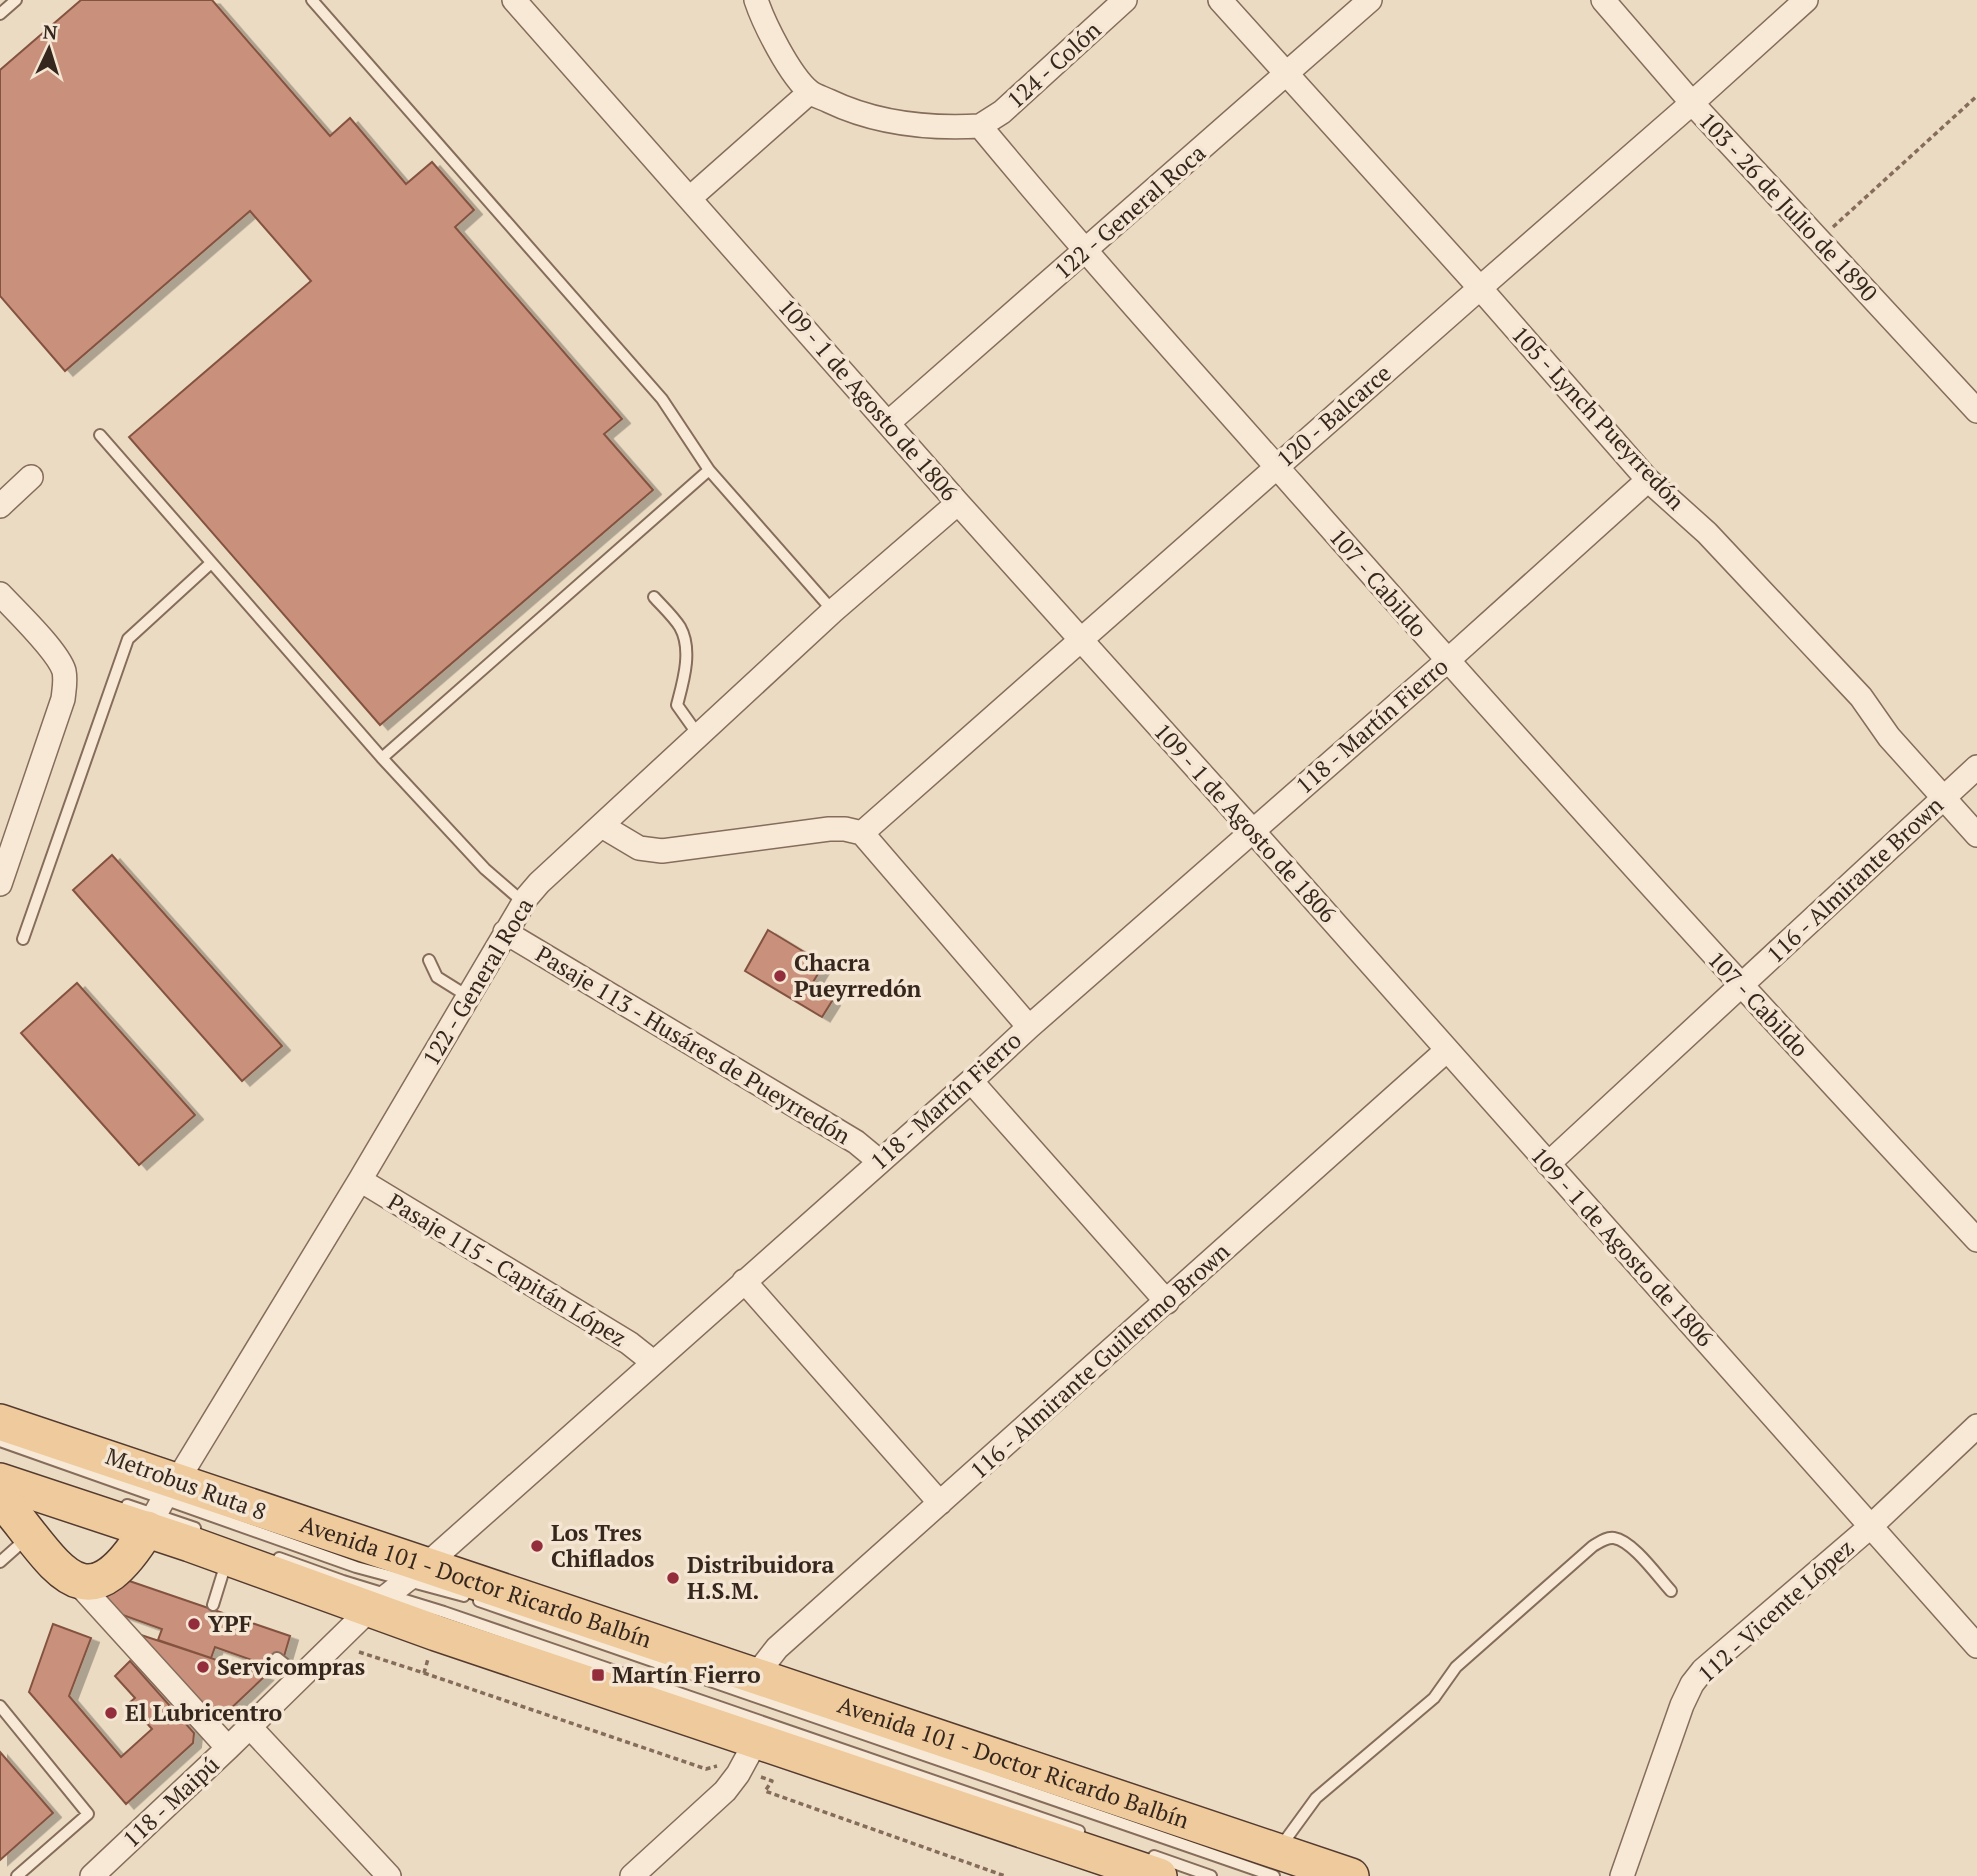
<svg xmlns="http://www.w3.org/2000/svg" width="1977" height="1876" font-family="'PT Serif',serif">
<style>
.building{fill:#c9917b;stroke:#845341;stroke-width:2;filter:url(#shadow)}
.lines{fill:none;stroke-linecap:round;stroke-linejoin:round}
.service-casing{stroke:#866c5b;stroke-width:14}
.minor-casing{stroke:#866c5b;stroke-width:26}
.primary-casing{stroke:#543b2f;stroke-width:38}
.path{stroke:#866c5b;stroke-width:3.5;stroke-dasharray:5 3.5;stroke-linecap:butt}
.service{stroke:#f7e9d6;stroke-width:10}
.minor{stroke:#f7e9d6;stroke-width:23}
.primary{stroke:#eeca9c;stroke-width:35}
.poi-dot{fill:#932d3b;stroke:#f4e6d3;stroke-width:2.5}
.labels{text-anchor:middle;stroke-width:7;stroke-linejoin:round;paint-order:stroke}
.street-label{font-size:23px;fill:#36271e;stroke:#f4e6d3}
.poi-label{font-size:23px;font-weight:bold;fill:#36271e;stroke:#f4e6d3;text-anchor:start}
</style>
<defs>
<filter id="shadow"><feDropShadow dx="8" dy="4.5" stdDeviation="0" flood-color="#0004"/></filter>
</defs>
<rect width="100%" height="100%" fill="#ecdbc3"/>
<path class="building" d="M81,0H212L330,136L350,118L406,184L432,162L474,210L455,227L622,419L604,434L653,490L380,725L129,437L311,281L250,211L65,371L0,296V70Z
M112,855L282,1046L242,1081L73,890Z
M768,930L824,964L810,987L832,1001L822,1017L745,971Z
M77,983L195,1115L139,1165L21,1033Z
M106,1573L290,1636L280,1670L215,1647L211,1658L158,1640L162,1629L95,1605Z
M53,1624L91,1638L69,1696L121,1757L152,1729L129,1703L135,1698L115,1676L130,1661L194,1733L193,1743L126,1804L29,1692Z
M138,1634L265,1676L225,1714L211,1713Z
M0,1752L53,1813L0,1860Z"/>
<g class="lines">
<defs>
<path id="service" d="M312,0L662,399L709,470L833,611
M0,14L16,0
M100,435L382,758L485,869L523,902
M654,597C662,606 673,616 680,627C693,650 683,682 677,705L699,736
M382,758L709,470
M23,939L128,639L211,563
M429,960L437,977L469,997
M0,1441L356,1567L464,1596
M127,1505L195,1528
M279,1558L343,1581L444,1612L1079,1831
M0,1562L27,1538
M479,1601L1274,1876
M213,1605L226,1563
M277,1658L301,1677
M0,1706L88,1814L17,1876
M1281,1846L1316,1798L1434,1698L1456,1667L1593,1546C1600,1542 1606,1537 1614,1538C1633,1541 1658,1577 1671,1591
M1154,1856L1211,1876"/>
<path id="minor" d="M514,0L958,503L1252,830L1977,1646
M756,0C764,24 790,76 810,92C815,96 823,98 829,101C877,124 928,129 980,126
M1220,0L1480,288L1648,480L1707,533L1861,697L1889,737L1977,835
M1603,0L1692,103L1977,411
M980,126C1081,248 1186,365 1291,483C1516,739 1745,991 1977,1240
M980,126L1002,112L1125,0
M690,198L810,92
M888,423L1370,0
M0,506L31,477
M0,594C16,611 58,651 64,671C66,681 64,690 63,699L0,884
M602,826L639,848L662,851L829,829H845L862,833L1029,1027
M862,833L1480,288L1692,103L1806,0
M505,932L856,1142L879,1161
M971,1081L1167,1302
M1548,1164L1977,767
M360,1180L629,1343L653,1362
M744,1281L940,1503
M147,1529L164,1498L177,1481L360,1180L527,897L539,883L833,611L958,503
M77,1582L228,1748
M756,1675L777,1648L1447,1050
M250,1727L389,1876
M92,1876L228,1748L370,1609L425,1566L971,1081L1029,1027L1447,661L1648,480
M632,1876L725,1791L738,1774L756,1741
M1622,1876L1682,1705L1692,1684L1703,1670L1870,1527L1977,1426"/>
<g id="primary">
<path id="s1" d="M0,1422L1351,1876"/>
<path d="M0,1481L190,1544L436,1633L1159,1876"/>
<path d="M0,1498C54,1558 82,1636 147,1529"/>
</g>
</defs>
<use href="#service" class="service-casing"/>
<use href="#minor" class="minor-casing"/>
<use href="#primary" class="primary-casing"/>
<path class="path" d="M1833,227L1977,96
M359,1652L424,1673L428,1659
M424,1673L706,1769L717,1766
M761,1777L772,1781L765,1791L1005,1876"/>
<use href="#service" class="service"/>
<use href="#minor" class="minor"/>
<use href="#primary" class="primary"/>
</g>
<g class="poi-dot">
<circle cx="780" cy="976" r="7"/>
<circle cx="537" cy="1546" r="7"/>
<circle cx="673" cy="1578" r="7"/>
<circle cx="194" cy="1624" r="7"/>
<circle cx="203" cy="1667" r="7"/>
<rect x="591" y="1668" width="14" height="14" rx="3.5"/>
<circle cx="111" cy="1713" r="7"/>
</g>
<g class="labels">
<g class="street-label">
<text transform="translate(1054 65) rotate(-42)" y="8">124 - Colón</text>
<text transform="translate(1788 207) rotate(47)" y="8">103 - 26 de Julio de 1890</text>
<text transform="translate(1130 212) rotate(-41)" y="8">122 - General Roca</text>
<text transform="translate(868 400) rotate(49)" y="8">109 - 1 de Agosto de 1806</text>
<text transform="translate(1334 416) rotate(-41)" y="8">120 - Balcarce</text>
<text transform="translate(1598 418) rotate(47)" y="8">105 - Lynch Pueyrredón</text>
<text transform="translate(1378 583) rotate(49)" y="8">107 - Cabildo</text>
<text transform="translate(1372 726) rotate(-41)" y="8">118 - Martín Fierro</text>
<text transform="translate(1245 823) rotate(48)" y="8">109 - 1 de Agosto de 1806</text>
<text transform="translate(1855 880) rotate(-43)" y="8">116 - Almirante Brown</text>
<text transform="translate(478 982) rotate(-59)" y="8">122 - General Roca</text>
<text transform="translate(1758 1004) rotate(47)" y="8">107 - Cabildo</text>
<text transform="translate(693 1045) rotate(31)" y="8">Pasaje 113 - Husáres de Pueyrredón</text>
<text transform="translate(946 1101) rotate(-42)" y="8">118 - Martín Fierro</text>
<text transform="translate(1622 1247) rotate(48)" y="8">109 - 1 de Agosto de 1806</text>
<text transform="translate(507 1270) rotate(31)" y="8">Pasaje 115 - Capitán López</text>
<text transform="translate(1100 1361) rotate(-42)" y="8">116 - Almirante Guillermo Brown</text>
<text transform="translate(186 1484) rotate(20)" y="8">Metrobus Ruta 8</text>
<text dy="8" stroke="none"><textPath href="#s1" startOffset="502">Avenida 101 - Doctor Ricardo Balbín</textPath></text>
<text transform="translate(1776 1611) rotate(-42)" y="8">112 - Vicente López</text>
<text dy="8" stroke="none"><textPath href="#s1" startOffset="1069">Avenida 101 - Doctor Ricardo Balbín</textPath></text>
<text transform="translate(171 1802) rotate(-43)" y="8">118 - Maipú</text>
</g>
<g class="poi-label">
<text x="794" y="971">Chacra<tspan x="794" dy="26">Pueyrredón</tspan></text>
<text x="551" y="1541">Los Tres<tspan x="551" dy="26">Chiflados</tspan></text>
<text x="687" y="1573">Distribuidora<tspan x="687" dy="26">H.S.M.</tspan></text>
<text x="208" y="1632">YPF</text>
<text x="217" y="1675">Servicompras</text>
<text x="612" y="1683">Martín Fierro</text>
<text x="125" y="1721">El Lubricentro</text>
</g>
</g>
<g transform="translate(49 49) rotate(4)" stroke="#f4e6d3" stroke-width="5" paint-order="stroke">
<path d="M0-5L12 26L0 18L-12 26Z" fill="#36271e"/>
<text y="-10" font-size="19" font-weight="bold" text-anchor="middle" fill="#36271e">N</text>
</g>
</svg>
